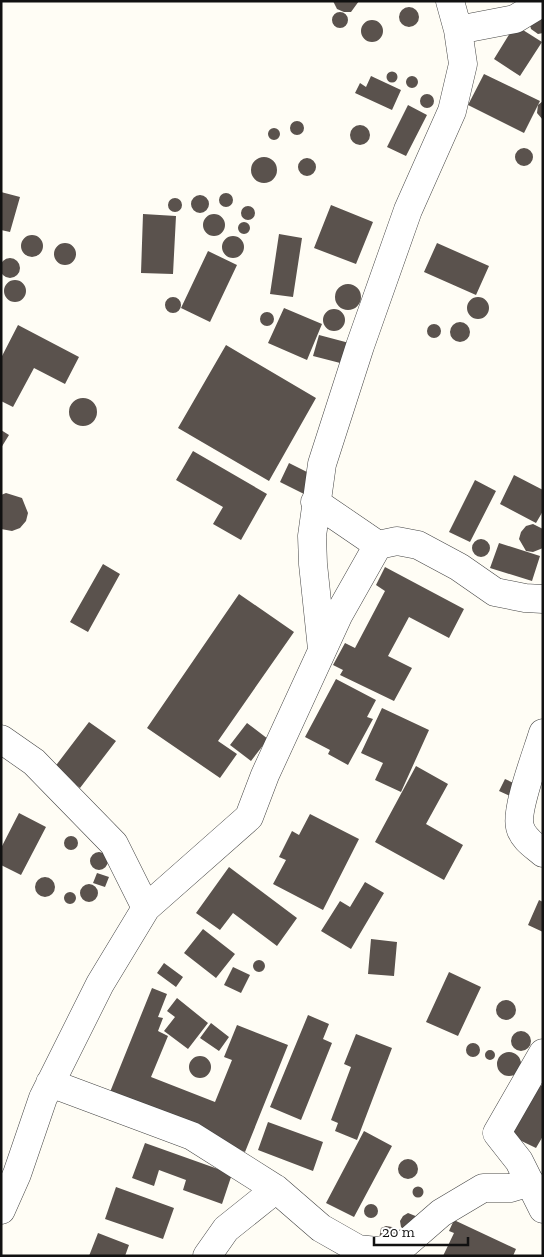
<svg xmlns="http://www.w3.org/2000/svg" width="544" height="1257" font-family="'Zilla Slab',serif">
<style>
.building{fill:#5a524d}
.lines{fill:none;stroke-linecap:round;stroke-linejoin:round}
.street-casing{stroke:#444;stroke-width:29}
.street{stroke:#fff;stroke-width:28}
</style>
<rect width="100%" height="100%" fill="#fffdf5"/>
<path class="building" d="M333,1H359L351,12H344L337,9Z
M399 17a10 10 0 1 1 20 0a10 10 0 1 1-20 0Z
M543,9V33L538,34L531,29L529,21Z
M332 20a8 8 0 1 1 16 0a8 8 0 1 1-16 0Z
M361 31a11 11 0 1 1 22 0a11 11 0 1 1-22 0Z
M515,25L542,42L520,76L494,59Z
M386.5 77a5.5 5.5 0 1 1 11 0a5.5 5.5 0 1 1-11 0Z
M484,74L540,101L524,133L468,105Z
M406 82a6 6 0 1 1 12 0a6 6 0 1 1-12 0Z
M371,76L401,90L392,110L355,93L360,83L366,87Z
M420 101a7 7 0 1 1 14 0a7 7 0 1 1-14 0Z
M543,101V120L537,113L538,105Z
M408,105L427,115L406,156L387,147Z
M290 128a7 7 0 1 1 14 0a7 7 0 1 1-14 0Z
M350 135a10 10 0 1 1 20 0a10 10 0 1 1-20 0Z
M268 134a6 6 0 1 1 12 0a6 6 0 1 1-12 0Z
M515 157a9 9 0 1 1 18 0a9 9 0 1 1-18 0Z
M251 170a13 13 0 1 1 26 0a13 13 0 1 1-26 0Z
M298 167a9 9 0 1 1 18 0a9 9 0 1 1-18 0Z
M1,192L20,197L10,232L1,230Z
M219 200a7 7 0 1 1 14 0a7 7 0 1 1-14 0Z
M191 204a9 9 0 1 1 18 0a9 9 0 1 1-18 0Z
M168 205a7 7 0 1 1 14 0a7 7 0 1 1-14 0Z
M331,205L373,222L356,264L314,248Z
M241 213a7 7 0 1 1 14 0a7 7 0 1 1-14 0Z
M143,214L176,216L173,274L141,273Z
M203 225a11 11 0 1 1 22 0a11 11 0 1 1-22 0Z
M238 228a6 6 0 1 1 12 0a6 6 0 1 1-12 0Z
M279,234L302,238L293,297L270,294Z
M21 246a11 11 0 1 1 22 0a11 11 0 1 1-22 0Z
M222 247a11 11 0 1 1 22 0a11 11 0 1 1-22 0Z
M54 254a11 11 0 1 1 22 0a11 11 0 1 1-22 0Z
M437,243L489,266L476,295L424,272Z
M208,251L237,265L210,322L181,308Z
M0 268a10 10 0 1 1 20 0a10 10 0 1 1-20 0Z
M4 291a11 11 0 1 1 22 0a11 11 0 1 1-22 0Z
M335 297a13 13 0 1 1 26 0a13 13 0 1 1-26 0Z
M467 308a11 11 0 1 1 22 0a11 11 0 1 1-22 0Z
M165 305a8 8 0 1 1 16 0a8 8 0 1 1-16 0Z
M284,308L322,324L307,360L268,343Z
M323 320a11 11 0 1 1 22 0a11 11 0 1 1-22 0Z
M260 319a7 7 0 1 1 14 0a7 7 0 1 1-14 0Z
M450 332a10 10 0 1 1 20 0a10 10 0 1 1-20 0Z
M427 331a7 7 0 1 1 14 0a7 7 0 1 1-14 0Z
M18,325L79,357L65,384L34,368L13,407L1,401V358Z
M319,335L353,344L348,365L313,356Z
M226,345L316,398L269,481L178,428Z
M69 412a14 14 0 1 1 28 0a14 14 0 1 1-28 0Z
M1,430L9,435L1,448Z
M193,451L267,494L241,540L213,524L223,507L176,480Z
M289,463L313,475L304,494L280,482Z
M514,475L543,490V511L536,523L500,504Z
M475,480L496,491L470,542L449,532Z
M6,493L22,498L28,513L26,521L20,528L12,531L1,529V495Z
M533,524L543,529V548L533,552L526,551L519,539L521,532L526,526Z
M472 548a9 9 0 1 1 18 0a9 9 0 1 1-18 0Z
M499,543L540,556L532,581L490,568Z
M103,564L120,574L88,632L70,622Z
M385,567L464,609L449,638L409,617L388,656L412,668L394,701L340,675L343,670L333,665L345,643L355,648L385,591L376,585Z
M239,594L294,632L218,741L237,754L220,778L147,728Z
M336,679L376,700L367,717L373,719L348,765L328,754L330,750L305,737Z
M382,708L429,730L401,792L375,780L383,763L361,753Z
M89,722L116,741L80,788L54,768Z
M247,723L268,739L251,761L230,745Z
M416,766L448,784L426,824L463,845L444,880L375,842Z
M505,779L518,785L512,797L499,791Z
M19,813L46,827L21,875L1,865V848Z
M310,814L359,839L323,910L273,884L286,860L279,857L292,831L299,835Z
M64 843a7 7 0 1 1 14 0a7 7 0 1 1-14 0Z
M90 861a9 9 0 1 1 18 0a9 9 0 1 1-18 0Z
M229,867L297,918L277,946L233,913L220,930L196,913Z
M97,873L109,877L105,887L93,883Z
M35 887a10 10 0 1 1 20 0a10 10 0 1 1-20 0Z
M365,882L384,893L351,949L321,931L340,901L350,907Z
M80 893a9 9 0 1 1 18 0a9 9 0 1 1-18 0Z
M64 898a6 6 0 1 1 12 0a6 6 0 1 1-12 0Z
M539,900L543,902V932L528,925Z
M203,929L235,954L216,978L184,953Z
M371,939L397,942L394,976L368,974Z
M253 966a6 6 0 1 1 12 0a6 6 0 1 1-12 0Z
M164,963L183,977L176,987L157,973Z
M233,967L250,975L241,993L224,985Z
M449,972L481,987L458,1036L426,1022Z
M152,988L167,994L158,1017L163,1018L158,1031L168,1036L151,1077L215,1102L232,1060L224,1057L237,1025L288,1045L245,1152L108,1097Z
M177,998L208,1023L188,1049L164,1031L175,1017L167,1011Z
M496 1010a10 10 0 1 1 20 0a10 10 0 1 1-20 0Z
M308,1015L329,1024L323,1039L332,1043L301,1120L270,1107Z
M211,1023L229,1037L219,1051L200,1038Z
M511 1041a10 10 0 1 1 20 0a10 10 0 1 1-20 0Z
M356,1034L392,1048L357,1140L335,1131L338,1123L331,1120L351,1067L344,1064Z
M466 1050a7 7 0 1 1 14 0a7 7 0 1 1-14 0Z
M485 1055a5 5 0 1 1 10 0a5 5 0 1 1-10 0Z
M497 1064a12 12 0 1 1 24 0a12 12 0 1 1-24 0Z
M189 1067a11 11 0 1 1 22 0a11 11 0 1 1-22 0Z
M536,1083L543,1086V1136L536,1148L509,1135Z
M268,1122L323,1142L313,1171L258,1150Z
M364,1131L392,1146L354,1217L326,1203Z
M145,1143L232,1174L222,1204L183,1190L186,1180L159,1170L154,1186L132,1178Z
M398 1169a10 10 0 1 1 20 0a10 10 0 1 1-20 0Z
M412.5 1192a5.5 5.5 0 1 1 11 0a5.5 5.5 0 1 1-11 0Z
M116,1187L174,1208L163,1239L105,1219Z
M364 1211a7 7 0 1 1 14 0a7 7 0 1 1-14 0Z
M408,1213L418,1217L406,1231L401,1227L400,1221L403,1216Z
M454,1220L516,1249L513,1256H443L454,1233L449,1231Z
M386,1226L392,1227L396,1231V1236L394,1241L379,1239L381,1228Z
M98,1233L129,1245L125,1256H89Z"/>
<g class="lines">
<defs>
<path id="street" d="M458,30L515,19L543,2
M315,502L378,545
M322,649L313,564L312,536L322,464L360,346L408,210L452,111L463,64L458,30L450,1
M543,733C537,753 515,810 520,827C523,839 535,846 543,853
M1,739L34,762L114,844L146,908
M543,1053L497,1133L519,1161L543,1209
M50,1083L192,1136L276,1189L321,1228L358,1249L395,1253L441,1213L483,1188H510L530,1182
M1,1210L17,1174L43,1098L100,984L146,908L249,817L265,775L339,614L378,545L397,541L418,545L459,567L495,592L525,598L543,599
M207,1256L226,1229L276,1189"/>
</defs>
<use href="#street" class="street-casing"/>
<use href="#street" class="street"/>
</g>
<rect width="544" height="1257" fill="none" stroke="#111111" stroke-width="5"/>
<path d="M374 1237v8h94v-8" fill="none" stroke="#111111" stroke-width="2.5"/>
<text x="382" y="1237" font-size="15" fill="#111111" stroke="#ffffff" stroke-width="4" paint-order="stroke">20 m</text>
</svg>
